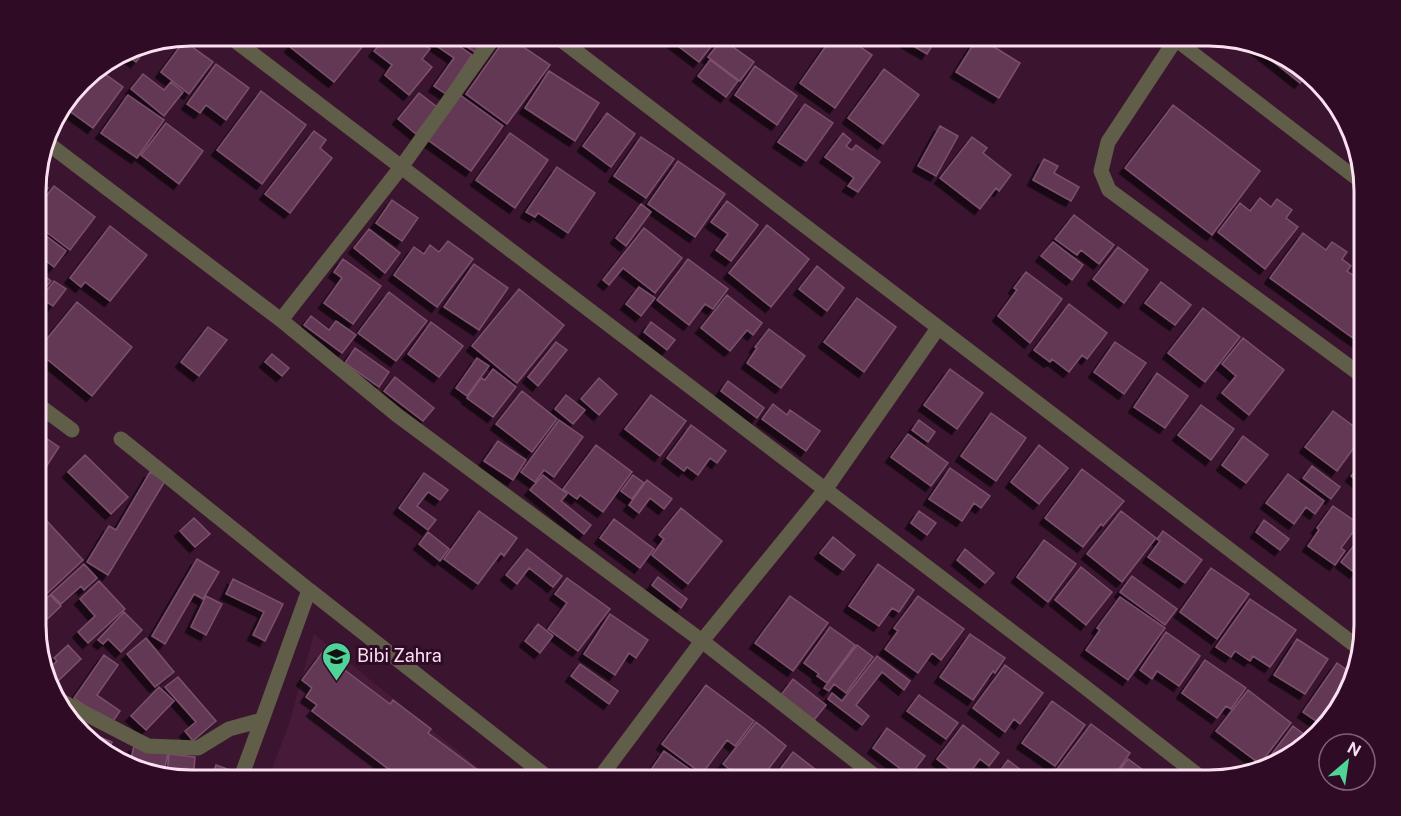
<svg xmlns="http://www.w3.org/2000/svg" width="1401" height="816" font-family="'Public Sans',sans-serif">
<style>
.built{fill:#471a3a}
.building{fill:#633955;stroke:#7c506c;stroke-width:1.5;filter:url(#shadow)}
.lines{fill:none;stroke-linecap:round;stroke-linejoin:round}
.service{stroke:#605d48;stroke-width:14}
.minor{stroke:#605d48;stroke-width:15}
.labels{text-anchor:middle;stroke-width:6;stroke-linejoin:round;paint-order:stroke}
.poi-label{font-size:18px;fill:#fae0f0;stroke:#300b26;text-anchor:start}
.rim{fill:none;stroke:#fae0f0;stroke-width:3}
</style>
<defs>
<filter id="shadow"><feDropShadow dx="-5.5" dy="5.5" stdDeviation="0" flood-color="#0009"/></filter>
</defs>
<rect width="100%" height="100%" fill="#3b1530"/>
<path class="built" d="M314,634L493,780H267L288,728Z"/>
<path class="building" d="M299,36H371L334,82L290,47Z
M384,36H413L430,49L422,59L432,67L409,95L385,75L392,65L374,51L385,37Z
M426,36H444L472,55L446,94L434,86L454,58L425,38Z
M469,36H484L475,52L464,45Z
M507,36L550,65L507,124L466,94Z
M665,36H719L699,62Z
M833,36H844L872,55L835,108L800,83Z
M896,36H938L927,54Z
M978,37L1020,63L999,98L956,72Z
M722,39L754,62L740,81L708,57Z
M184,41L213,62L189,94L161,72Z
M150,44L136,62L124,53L132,48Z
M1256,48L1288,57L1306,75L1300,83Z
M710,60L738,81L726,97L698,76Z
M216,64L249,88L226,120L206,105L200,113L187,104Z
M755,66L797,96L777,125L735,95Z
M98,69L123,87L93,128L64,107L89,75Z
M884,69L919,95L883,144L848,118Z
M549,71L599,103L575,141L525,108Z
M143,74L164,90L171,82L183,92L164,116L131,89Z
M261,91L306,125L262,184L217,150Z
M419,93L437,107L416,134L398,119Z
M128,95L164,120L137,158L101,133Z
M460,95L503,126L471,171L428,140Z
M805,104L833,123L806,161L778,142Z
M1173,105L1260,171L1212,235L1125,168Z
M607,113L635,134L611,167L583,146Z
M166,123L203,151L179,184L141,155Z
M940,126L958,136L936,176L918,166Z
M314,131L326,140L320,148L332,158L290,213L265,194Z
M510,133L548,160L515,208L476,180Z
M843,133L851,140L846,146L852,150L856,145L880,162L858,192L848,186L854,178L825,157Z
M641,137L674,159L646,198L614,176Z
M972,137L987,148L983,153L1011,175L999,191L996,188L980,209L940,178Z
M1044,159L1058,166L1054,173L1079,187L1071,201L1033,180Z
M678,161L725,194L695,237L648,204Z
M557,167L595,193L568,233L538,213L535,217L526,212Z
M37,180L48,188L37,202Z
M54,186L95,217L70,250L37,225V208Z
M1260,198L1271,207L1277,199L1292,210L1286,218L1298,227L1265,269L1218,232L1240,203L1250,211Z
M392,200L418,218L402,241L376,223Z
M727,201L758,225L731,261L716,250L728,234L711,222Z
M641,204L651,212L626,246L616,238Z
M1074,215L1114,245L1099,264L1081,250L1077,255L1055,239Z
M767,225L809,259L771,307L729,273Z
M110,226L147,255L110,301L85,282L81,287L70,278Z
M644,228L682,258L655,293L623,268L609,285L603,280Z
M37,229L66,251L54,267L37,254Z
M369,229L400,253L385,273L354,248Z
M1303,233L1326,250L1332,242L1347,252L1342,259L1351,266L1347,271L1365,283V331L1357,341L1270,278Z
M448,241L473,259L437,307L394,275L414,247L424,254L430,245L439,252Z
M1053,242L1083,265L1072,280L1041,256Z
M1118,247L1148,270L1124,303L1093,279Z
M343,259L381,286L353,324L324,303L342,278L334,272Z
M688,259L728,289L713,309L705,304L689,325L657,300Z
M474,264L508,288L479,330L444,307Z
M817,266L844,288L827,311L799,289Z
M37,270L51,281L37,299Z
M1026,272L1062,299L1030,343L998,316L1017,290L1014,288Z
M54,281L66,289L53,306L41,298Z
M1161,282L1191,305L1175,325L1145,303Z
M639,287L655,298L641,316L626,304Z
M519,289L564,325L517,383L472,346Z
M389,292L427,321L396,361L358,333Z
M727,295L762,323L753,335L747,330L730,351L701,328Z
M857,298L896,327L864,372L824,342Z
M77,302L132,347L92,396L37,351Z
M1069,304L1107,333L1087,359L1082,355L1069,372L1052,359L1050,362L1034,350Z
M1203,308L1240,337L1205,382L1168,353Z
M311,316L329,330L336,321L356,335L342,353L304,325Z
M431,322L463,346L439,377L408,354Z
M651,322L675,340L667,350L644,332Z
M208,327L227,340L199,376L181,362Z
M769,329L805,356L781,388L747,363L757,348L755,347Z
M1243,338L1284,370L1249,415L1222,393L1236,376L1222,364Z
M556,342L567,350L538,386L528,377Z
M1115,342L1146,363L1124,394L1094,372Z
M355,348L389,372L379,387L345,363Z
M272,354L289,368L282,376L265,362Z
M477,358L489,366L467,396L456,388Z
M493,369L516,387L493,417L467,398L481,378L485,380Z
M950,369L983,393L957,429L924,405Z
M1157,373L1188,396L1165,428L1134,407Z
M395,377L434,408L423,421L384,391Z
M599,378L617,394L599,415L581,399Z
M728,381L764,408L757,418L721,391Z
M522,391L557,419L532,452L496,424Z
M566,395L585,410L573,424L555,409Z
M651,395L686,421L660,456L625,429Z
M773,404L787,415L790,410L820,431L806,451L762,419Z
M1201,405L1234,429L1211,460L1178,435Z
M1333,411L1364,434L1337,471L1305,447Z
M991,413L1026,438L996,481L961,456Z
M559,420L583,437L554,477L544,470L535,482L521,472Z
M919,420L935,432L928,442L912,430Z
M691,425L726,451L717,463L710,458L698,475L687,467L684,471L667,458Z
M37,432L59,447L42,473L37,471Z
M908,434L948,463L931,486L891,457Z
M1243,436L1268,455L1246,483L1222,465Z
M498,441L526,460L513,480L484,461Z
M596,445L632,472L603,512L580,495L577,499L563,489Z
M1039,445L1068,468L1039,504L1011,482Z
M85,455L128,497L111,514L68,472Z
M1365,457V487L1351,476Z
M1312,466L1340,487L1331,499L1303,478Z
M950,468L990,496L981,508L974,503L962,521L929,499Z
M1082,469L1124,501L1103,526L1101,524L1083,547L1045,518Z
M150,472L165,481L108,575L87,562L109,526L116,530Z
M424,473L448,490L440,500L428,492L417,506L436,520L428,530L399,508Z
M1288,474L1324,501L1315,514L1306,507L1294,524L1266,503Z
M543,475L567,494L561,501L591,525L584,534L530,490Z
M633,475L644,483L632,499L621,491Z
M647,480L672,499L664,509L650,498L639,513L629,505Z
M1333,506L1359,524L1341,548L1345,551L1335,565L1308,546L1319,530L1317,528Z
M681,508L722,541L688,584L652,555L664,539L659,535Z
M479,511L517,538L504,556L501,553L478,584L444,559Z
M919,511L936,523L927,535L911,523Z
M1121,511L1156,538L1122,582L1087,554Z
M194,518L210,534L195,547L180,531Z
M45,519L83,560L40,600L37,597V527Z
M614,519L654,549L640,568L600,538Z
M1264,520L1289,539L1280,550L1256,532Z
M1163,531L1202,560L1185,583L1148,557L1160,541L1157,539Z
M1365,531V565L1363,563L1355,573L1341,562Z
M428,532L449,549L440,561L419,544Z
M833,537L855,555L843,570L820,553Z
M1044,540L1076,564L1048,602L1017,577Z
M527,549L562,576L553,587L529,568L517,584L506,575Z
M965,549L994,573L985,583L957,560Z
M197,559L219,572L203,599L194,594L165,644L152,636Z
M84,564L97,578L84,590L81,586L61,604L51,594Z
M878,564L914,590L899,612L892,608L879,626L849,606Z
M1081,567L1112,592L1086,625L1055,600Z
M1211,568L1249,594L1217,639L1180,612Z
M1132,576L1177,609L1165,625L1120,592Z
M658,577L687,599L681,608L652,585Z
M567,578L610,609L578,651L548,629L567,603L555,594Z
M233,579L283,604L265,641L253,635L264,612L226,594Z
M99,581L125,609L88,643L78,632L95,616L80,599Z
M50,595L61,606L37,629V608Z
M206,596L222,604L206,635L191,627Z
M790,596L828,623L793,671L755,643Z
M918,596L964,629L941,660L932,653L918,673L885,649L898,631L894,628Z
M1120,597L1165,628L1128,680L1086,650L1100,630L1097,628Z
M1250,599L1296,630L1270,667L1253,656L1250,661L1235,651L1231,657L1216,647Z
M124,612L142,630L121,652L108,639L103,644L98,640Z
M610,614L648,640L636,658L629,653L615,675L584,654Z
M538,624L553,636L540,653L525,641Z
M830,627L855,645L827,683L817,676L819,674L804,663Z
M1166,632L1200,656L1179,686L1157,671L1152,679L1140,670Z
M970,634L1005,658L995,673L993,671L973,700L940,677Z
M146,638L174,672L155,687L127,654Z
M1297,639L1328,659L1305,694L1274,675Z
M68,645L81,659L53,686L47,670L57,661L54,658Z
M857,645L873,657L846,693L834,684L829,691L824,688Z
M322,653L390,704L393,700L431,729L428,733L491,780H403L312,711L317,705L306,697L312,688L302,680Z
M104,655L118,665L97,695L120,711L111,724L74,698Z
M877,656L910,681L904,690L882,672L856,705L869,716L862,725L828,699L832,693L842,701Z
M1205,660L1246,688L1231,709L1226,706L1217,718L1182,693Z
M1337,663L1353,674L1344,703L1322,725L1303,712Z
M580,664L618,691L609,704L571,676Z
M1005,665L1043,693L1020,724L1014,719L1005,732L973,708Z
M178,677L216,721L193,741L185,731L196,722L165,687Z
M793,679L826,705L814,720L781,695Z
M706,685L754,721L735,746L727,740L702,774L662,744Z
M159,687L174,701L146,730L131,716Z
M1248,690L1291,723L1260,764L1216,731Z
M919,695L958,723L946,739L907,711Z
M1052,701L1085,725L1055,766L1022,743Z
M756,722L786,746L760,780H743L723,764Z
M1091,724L1130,753L1111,780H1071L1057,769Z
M963,725L999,753L989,766L980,759L964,780L937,759Z
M1293,726L1309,738L1288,759L1262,767Z
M887,728L925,756L910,776L873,748Z
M84,731L112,742L108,754Z
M134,746L168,754L165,767L141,761L140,766L130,763Z
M664,751L699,776L697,780H644Z
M793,752L829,780H765L770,773L775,776Z
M169,754L195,757L194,769L178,768L177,776L167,774Z
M1128,759L1157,780H1118L1115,776Z
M1008,760L1034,780H993Z
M216,765L230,770L227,780H211Z"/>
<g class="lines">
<path class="service" d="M1176,40L1365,185"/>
<path class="minor" d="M229,36L1081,684L1204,780
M556,36L1360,649
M1178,36L1108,142L1101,171L1109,190L1365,378
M46,142L281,320L397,415L702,641L880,780
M281,320L402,166L495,36
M37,404L72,430
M121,439L309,590
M57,699L148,746L198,748L229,729L262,720L309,590L551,780
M240,780L262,720
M598,780L702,641L825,490L938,328"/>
</g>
<defs>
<symbol id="school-pin" viewBox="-11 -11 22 30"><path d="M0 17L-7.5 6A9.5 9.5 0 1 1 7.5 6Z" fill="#50d398" stroke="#300b26"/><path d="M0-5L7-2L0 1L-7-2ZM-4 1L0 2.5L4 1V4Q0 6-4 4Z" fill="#111"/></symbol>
</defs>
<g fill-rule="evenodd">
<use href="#school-pin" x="320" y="640" width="33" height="45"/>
</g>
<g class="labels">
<g class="poi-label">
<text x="357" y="662">Bibi Zahra</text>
</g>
</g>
<path d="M0 0H1401V816H0ZM191 46H1209A145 145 0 0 1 1354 191V625A145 145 0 0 1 1209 770H191A145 145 0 0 1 46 625V191A145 145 0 0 1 191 46Z" fill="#300b26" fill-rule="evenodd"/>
<path class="rim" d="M191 46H1209A145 145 0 0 1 1354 191V625A145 145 0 0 1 1209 770H191A145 145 0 0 1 46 625V191A145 145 0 0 1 191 46Z"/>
<g transform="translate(1347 762) rotate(29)"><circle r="28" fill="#300b26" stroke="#816077" stroke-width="1.5"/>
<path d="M0-4.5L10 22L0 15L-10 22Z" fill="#50d398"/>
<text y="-9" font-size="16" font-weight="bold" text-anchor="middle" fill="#fae0f0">N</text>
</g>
</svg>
